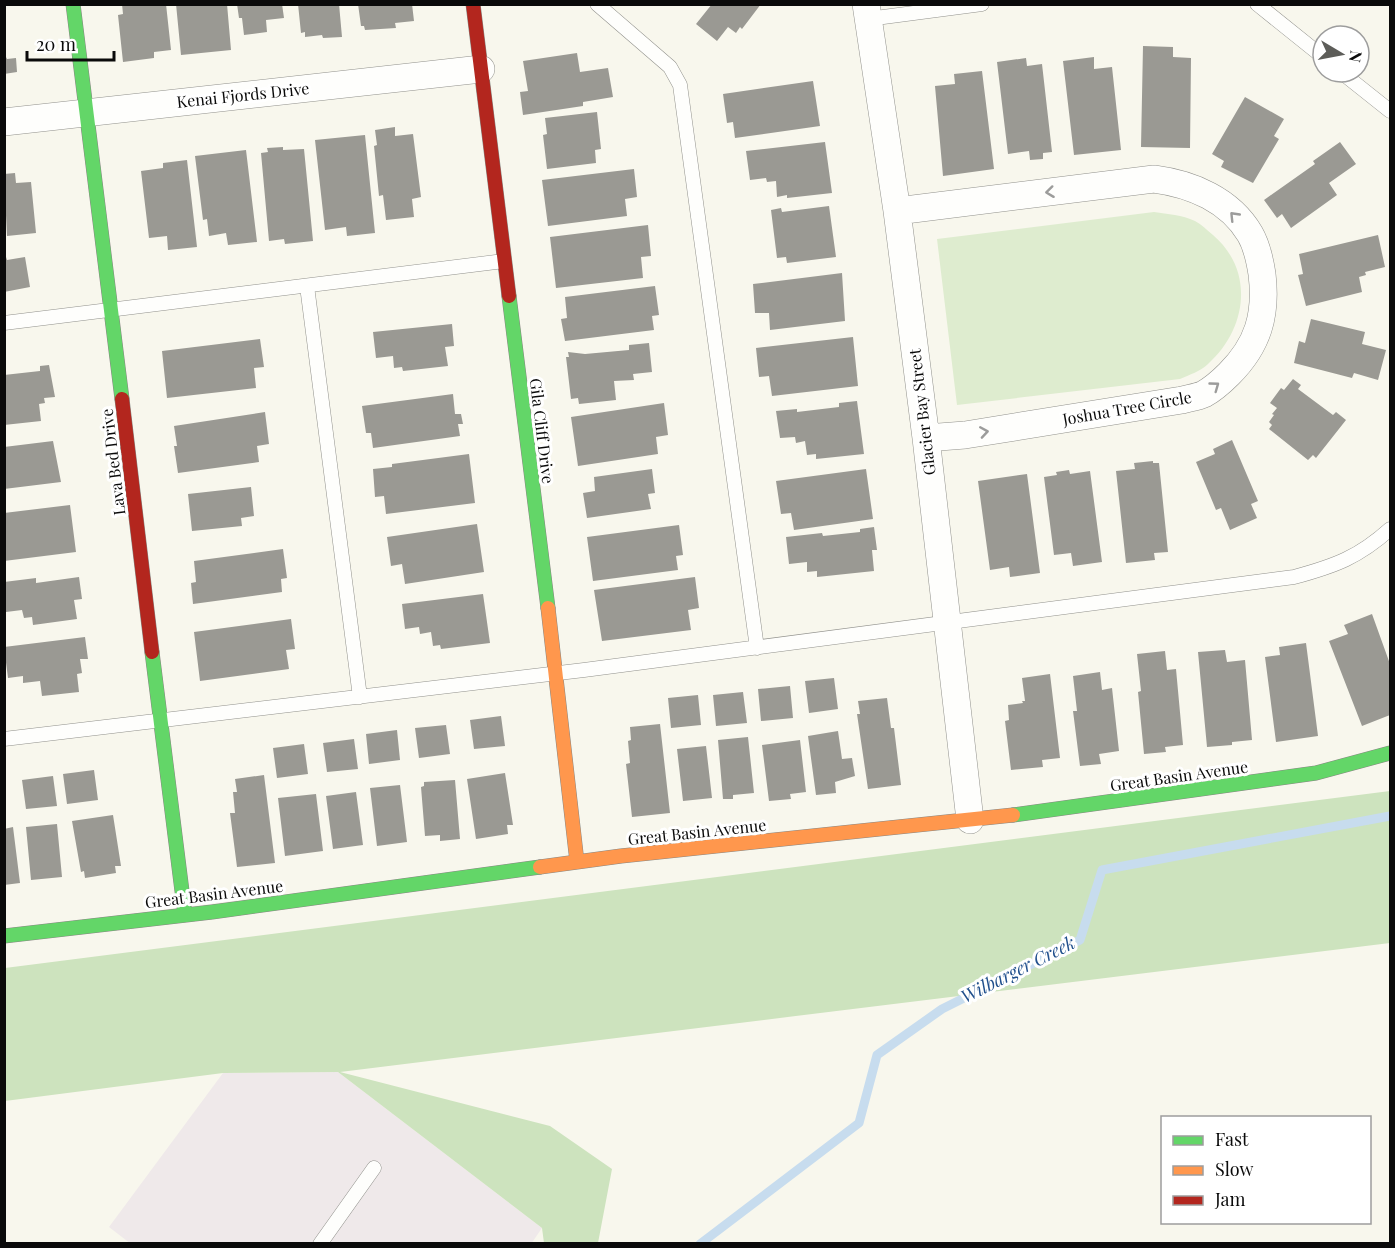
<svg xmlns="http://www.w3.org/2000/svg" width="1395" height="1248" font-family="'Playfair Display',serif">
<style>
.industrial{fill:#efe9ea}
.green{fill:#deeccf}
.forest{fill:#cde3be}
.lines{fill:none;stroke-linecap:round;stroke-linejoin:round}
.stream{stroke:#c7dcee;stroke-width:9}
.building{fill:#9a9993}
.lane-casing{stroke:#91918c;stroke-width:15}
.street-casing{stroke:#91918c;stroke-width:28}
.fast-casing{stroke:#888783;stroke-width:15}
.slow-casing{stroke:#888783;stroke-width:15}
.jam-casing{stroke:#888783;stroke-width:15}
.lane{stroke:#fefefc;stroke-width:14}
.street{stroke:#fefefc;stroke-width:27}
.fast{stroke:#63d668;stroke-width:14}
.slow{stroke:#ff974d;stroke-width:14}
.jam{stroke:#b3261e;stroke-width:14}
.oneway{stroke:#9c9c9b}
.labels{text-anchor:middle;stroke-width:6;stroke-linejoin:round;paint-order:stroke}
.street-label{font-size:16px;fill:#0a0a0a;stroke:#fff}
.water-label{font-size:18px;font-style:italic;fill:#21508d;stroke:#fff}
</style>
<rect width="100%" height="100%" fill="#f8f7ed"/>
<path class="industrial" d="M338,1072L542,1228L531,1244H131L109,1227L223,1073Z"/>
<path class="green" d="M1154,212C1168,214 1182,215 1195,221C1201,224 1207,230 1213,235C1255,271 1247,329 1208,364C1201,371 1189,375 1180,379L957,405L937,239Z"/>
<path class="forest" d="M1390,791V943L340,1072L550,1126L612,1169L598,1243H544L542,1228L338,1072L223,1073L5,1101V968Z"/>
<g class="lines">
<path class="stream" d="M700,1244L859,1123L877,1055L942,1009L1080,940L1102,870L1390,816"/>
</g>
<path class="building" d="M122,4H166L171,50L154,52V58L123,62L118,15L123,14Z
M176,4H227L231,50L181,55Z
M237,4H282L284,18L266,20L267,32L244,35L242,18H239Z
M298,4H339L342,37L323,38L322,35L305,37V32L301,33Z
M358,4H412L414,21L395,23L396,28L365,30L364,26H361Z
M712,4H761L742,29L740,27L736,33L728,27L717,41L696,24Z
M1143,46L1173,47V57L1191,58L1190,148L1141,147Z
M4,53L7,59L16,58L17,72L4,74Z
M577,53L580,72L608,68L613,97L583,102V106L523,115L520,92L528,91L523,61Z
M1094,57V69L1112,67L1121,150L1074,155L1063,61Z
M1026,58L1027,66L1042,64L1052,152L1043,153V159L1030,160L1029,151L1008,154L997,62Z
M982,71L994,169L943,176L935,86L955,84L954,74Z
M813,81L820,126L735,138L733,122L727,123L723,94Z
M1245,97L1284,119L1274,136L1279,139L1253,183L1221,167L1224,161L1212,154Z
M597,112L601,149L595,150L596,163L547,169L543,135L547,134L545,118Z
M395,127V136L413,134L421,197L412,199L414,217L386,220L383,195L379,196L374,146L377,145L375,130Z
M365,135L375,233L347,236L346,227L325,230L315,140Z
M825,142L832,193L787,198V195L777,197L776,181L767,182L766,178L750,180L746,151Z
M1340,142L1356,164L1329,183L1337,195L1291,228L1282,214L1277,218L1264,200L1315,164L1313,161Z
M283,147V150L304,149L313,241L285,244L284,239L269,241L261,153L268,152L267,148Z
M246,150L257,242L228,245L226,233L209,236L207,219L203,220L195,156Z
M187,160L197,247L168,250L167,236L149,238L141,171L163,168V163Z
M634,169L637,197L625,199L627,216L548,226L542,180Z
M15,173L16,183L31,182L36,233L7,236L4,174Z
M829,206L836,257L787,263L786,257L777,258L771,210L781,208L782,212Z
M648,225L651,256L641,257L643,278L556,288L550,237Z
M1378,235L1385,267L1365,272L1366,275L1359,277L1362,292L1306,306L1298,275L1303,274L1299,254Z
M4,257H6L7,260L25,257L30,287L4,292Z
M842,273L845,321L770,330L769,313H755L753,284Z
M655,286L659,315L652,316L654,330L565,341L561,319L567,318L565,297Z
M1311,319L1365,332L1362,344L1386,350L1378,380L1354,373L1352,378L1294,363L1299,341L1305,343Z
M452,324L454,346L445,347L448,366L403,371L402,367L394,368L393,356L376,358L373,332Z
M853,337L858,386L772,396L769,376L759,377L756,348Z
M260,339L264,367L254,368L256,388L167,398L162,351Z
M649,343L652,372L633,374L634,380L614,381L616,400L579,404L578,398L571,399L566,357H569L568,352L585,354L629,350V345Z
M49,365L55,397L44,398L45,403L39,404L41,421L4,425V375L40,371V366Z
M1293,379L1301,385L1298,389L1333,415L1336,412L1346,420L1316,458L1313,455L1308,460L1269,429L1272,425L1269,422L1274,415L1272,414L1277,408L1270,403L1281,388L1284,390Z
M453,394L455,414H461L463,424H458L460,436L373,448L371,433H366L362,406Z
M857,401L864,454L816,459V454L807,455L805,441L796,443L795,437L780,438L776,411L797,409V412L839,407V403Z
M664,403L668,435L656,437L658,454L578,466L571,417Z
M265,412L269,444L257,446L259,462L178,473L174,446H177L174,426Z
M1232,440L1258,501L1251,504L1257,518L1230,530L1221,508L1216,510L1196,462L1215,454L1213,449Z
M53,441L61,482L4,489V447Z
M469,454L475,503L386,514L384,496L375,497L373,469L392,467V464Z
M1153,461V463H1159L1168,552L1154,553L1155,560L1126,563L1116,471L1135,469L1134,463Z
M652,469L655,493L648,494L651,509L587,518L583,493L595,491L594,477Z
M866,469L873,519L794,530L791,513L781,514L776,481Z
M1069,470L1070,474L1090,471L1102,562L1073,566L1071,553L1054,555L1044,477L1057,475L1056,472Z
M1027,474L1040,573L1010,577L1009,567L990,570L978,481Z
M251,487L254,516L241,518L242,526L192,531L188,494Z
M70,505L76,552L4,561V513Z
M477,524L484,572L405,584L402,564L391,566L387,537Z
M679,525L683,555L676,556L678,570L593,581L587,537Z
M874,527L877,550H872L874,571L817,577V571L807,572V562L789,564L786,537L822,533L823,536L860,532V529Z
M283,549L287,578L281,579L282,592L193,604L191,583L196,582L194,561Z
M79,577L82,599L74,600L77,619L33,625L32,617L24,618L22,610L6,612L4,582L36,578V583Z
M695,577L699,608L688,610L691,630L602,641L594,590Z
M483,594L490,643L441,649L440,645L433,646L431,632L420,634L419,627L405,629L402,604Z
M1372,614L1390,664V715L1362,726L1329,641L1348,634L1344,625Z
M291,619L295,649L286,650L289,669L200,681L194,632Z
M85,637L88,659H80L82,673L77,674L79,692L42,696L40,681L23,683V676L8,678L4,647Z
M1306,643L1318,736L1276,742L1265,657L1280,655L1279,647Z
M1225,650L1227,662L1245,660L1252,740L1232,742V745L1207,747L1198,652Z
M1165,651L1167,670L1176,669L1183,745L1165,747L1166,752L1144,754L1138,692L1141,691L1137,654Z
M1100,672L1102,690L1112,688L1119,751L1099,754L1101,764L1080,766L1073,711H1077L1073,676Z
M1050,674L1060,758L1042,760L1043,767L1011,770L1005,721L1009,720L1008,705L1023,703L1022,701H1025L1022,678Z
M834,678L838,709L809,713L805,681Z
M790,686L793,718L761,721L758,689Z
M743,692L747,723L716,726L713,695Z
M698,695L701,725L671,728L668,698Z
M887,698L891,728H894L901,785L868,789L857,714H860L858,701Z
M501,716L505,746L474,749L470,720Z
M660,724L670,813L632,817L626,764L630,763L628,741L631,740L630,727Z
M446,725L450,754L419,758L415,728Z
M397,730L400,760L369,764L366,734Z
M838,731L842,759L852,758L855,776L835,782L836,793L816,795L808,736Z
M748,737L754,793L733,795V799H723L718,740Z
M354,739L358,769L327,772L323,743Z
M800,740L806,792L790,794L791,799L769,801L762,745Z
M304,744L308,774L277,778L273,748Z
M706,746L712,798L683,801L677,749Z
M94,770L98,800L67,804L63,774Z
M505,773L513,825H507L508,834L476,839L467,779Z
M264,775L275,863L237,867L230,813H235L233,792H237L235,779Z
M53,776L57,806L26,809L22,780Z
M455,780L460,839L440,841V835L425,836L421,787L424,786V782Z
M400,785L407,842L377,846L370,788Z
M356,792L363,845L333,849L326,796Z
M316,794L323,851L285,856L278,798Z
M113,815L121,866H115L116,873L85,878L84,871L81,872L72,821Z
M57,824L62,877L31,880L26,827Z
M13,827L20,883L4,885V829Z"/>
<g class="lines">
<defs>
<path id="lane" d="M597,4L670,67L680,85L757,648
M1257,4L1323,57
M868,19L982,4
M1341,72L1390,111
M307,286L360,697
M4,323L504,261
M4,739L584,670L1294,577C1335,566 1359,557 1390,529
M320,1244L374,1168"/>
<path id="street" d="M866,4L897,211L926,438L970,820
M4,122L481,69
M897,211L1154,179C1192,184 1230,200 1250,234C1257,246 1260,261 1262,274C1267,315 1258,345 1229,374C1222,381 1213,389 1204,394C1198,397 1189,398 1182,400L965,435L926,438"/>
<path id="fast" d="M73,4L122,399
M509,296L548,608
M152,652L185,915
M1013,815L1316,773L1390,753
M4,936L212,912L540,867"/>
<path id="slow" d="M548,608L577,862
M540,867L621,856L1013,815"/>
<path id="jam" d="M473,4L509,296
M122,399L152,652"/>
</defs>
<use href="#lane" class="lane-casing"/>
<use href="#street" class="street-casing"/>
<use href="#fast" class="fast-casing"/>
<use href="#slow" class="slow-casing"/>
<use href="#jam" class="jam-casing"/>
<use href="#lane" class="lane"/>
<use href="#street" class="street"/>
<use href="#fast" class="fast"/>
<use href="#slow" class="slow"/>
<use href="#jam" class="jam"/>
</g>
<defs><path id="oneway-chevron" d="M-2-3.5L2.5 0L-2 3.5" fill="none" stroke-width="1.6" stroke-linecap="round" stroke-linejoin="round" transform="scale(1.5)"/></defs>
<g class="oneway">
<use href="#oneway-chevron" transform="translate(1050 192) rotate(173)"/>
<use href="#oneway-chevron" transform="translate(1234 216) rotate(-134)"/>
<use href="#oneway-chevron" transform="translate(1215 386) rotate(-36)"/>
<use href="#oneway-chevron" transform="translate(984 432) rotate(-9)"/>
</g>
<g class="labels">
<g class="street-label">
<text transform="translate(243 95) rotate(-6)" y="6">Kenai Fjords Drive</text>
<text transform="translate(1127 408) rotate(-10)" y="6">Joshua Tree Circle</text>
<text transform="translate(922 412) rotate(-97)" y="6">Glacier Bay Street</text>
<text transform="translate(542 431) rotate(83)" y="6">Gila Cliff Drive</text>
<text transform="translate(113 462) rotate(-97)" y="6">Lava Bed Drive</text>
<text transform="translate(1179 776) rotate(-8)" y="6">Great Basin Avenue</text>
<text transform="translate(697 832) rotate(-6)" y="6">Great Basin Avenue</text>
<text transform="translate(214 894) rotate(-7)" y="6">Great Basin Avenue</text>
</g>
<g class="water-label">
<text transform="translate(1018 970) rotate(-27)" y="6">Wilbarger Creek</text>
</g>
</g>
<rect width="1395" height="1248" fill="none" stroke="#0a0a0a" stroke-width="12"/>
<rect x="1161" y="1116" width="210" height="108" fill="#ffffff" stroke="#9d9d9d" stroke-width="1.5"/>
<rect x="1173" y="1136" width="30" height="9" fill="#63d668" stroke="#9d9d9d" stroke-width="1.5"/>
<text x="1215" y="1146" font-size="18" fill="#0a0a0a">Fast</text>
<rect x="1173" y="1166" width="30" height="9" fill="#ff974d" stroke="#9d9d9d" stroke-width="1.5"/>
<text x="1215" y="1176" font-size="18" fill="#0a0a0a">Slow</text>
<rect x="1173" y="1196" width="30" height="9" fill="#b3261e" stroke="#9d9d9d" stroke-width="1.5"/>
<text x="1215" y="1206" font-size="18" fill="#0a0a0a">Jam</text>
<g transform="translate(1341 54) rotate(100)"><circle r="28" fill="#ffffff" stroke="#9d9d9d" stroke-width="1.5"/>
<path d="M0-4.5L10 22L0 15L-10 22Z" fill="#5d5d59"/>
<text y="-9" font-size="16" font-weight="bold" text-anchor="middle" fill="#0a0a0a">N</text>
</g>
<path d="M27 51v9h87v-9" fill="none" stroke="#0a0a0a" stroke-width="3"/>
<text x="36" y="51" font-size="18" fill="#0a0a0a" stroke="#ffffff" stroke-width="4.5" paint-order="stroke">20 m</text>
</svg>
